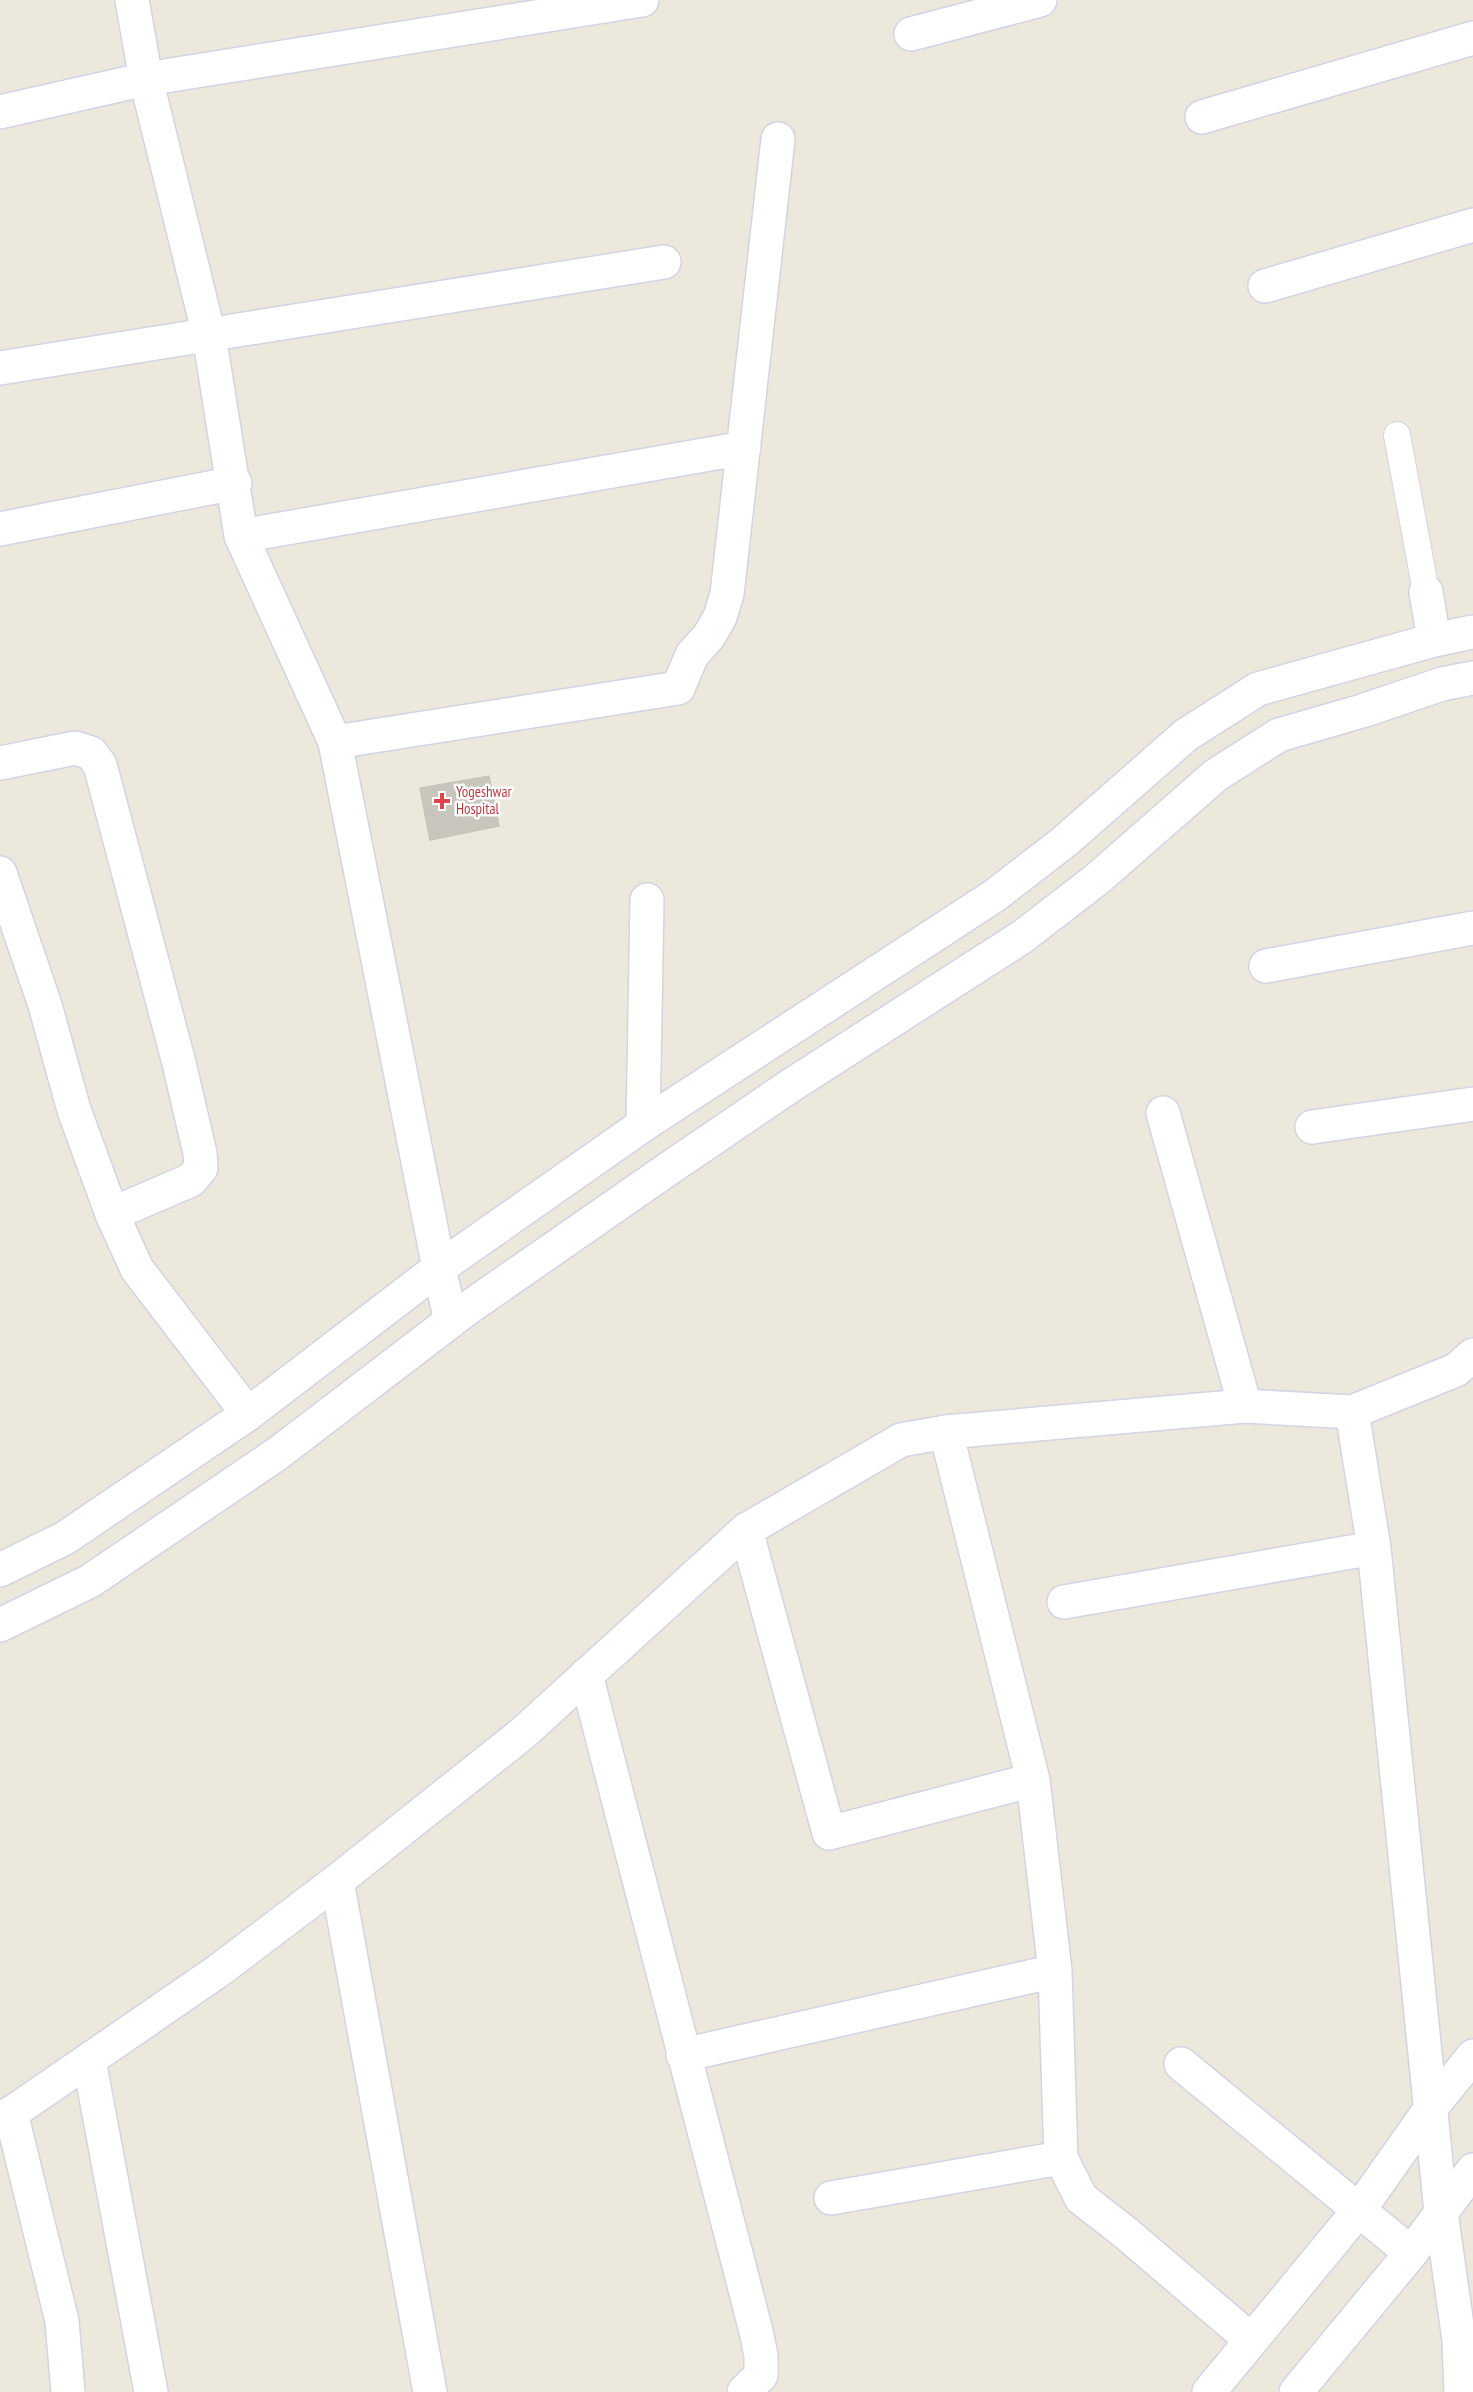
<svg xmlns="http://www.w3.org/2000/svg" width="1473" height="2392" font-family="'PT Sans Narrow',sans-serif">
<style>
.building{fill:#c8c5bc;stroke:#c8c4b6;stroke-width:1.5}
.lines{fill:none;stroke-linecap:round;stroke-linejoin:round}
.service-casing{stroke:#d2d3e4;stroke-width:28}
.minor-casing{stroke:#d2d3e4;stroke-width:36}
.tertiary-casing{stroke:#d2d3e4;stroke-width:36}
.service{stroke:#fff;stroke-width:26}
.minor{stroke:#fff;stroke-width:33}
.tertiary{stroke:#fff;stroke-width:33}
.health-dot{fill:#e0444e;stroke:#fff;stroke-width:2}
.labels{text-anchor:middle;stroke-width:5;stroke-linejoin:round;paint-order:stroke}
.health-label{font-size:15px;fill:#be3a42;stroke:#fff;text-anchor:start}
</style>
<rect width="100%" height="100%" fill="#ede8dc"/>
<path class="building" d="M489,776L499,826L430,840L420,788Z"/>
<g class="lines">
<defs>
<path id="service" d="M1397,435L1426,592"/>
<path id="minor" d="M132,0L146,79L209,335L241,536L335,742L439,1268L451,1321
M911,34L1040,0
M0,112L146,79L642,0
M1202,117L1473,38
M1265,286L1473,225
M0,368L664,262
M0,529L235,483
M241,536L744,448
M1426,592L1434,640
M335,742L678,688L692,655L709,636L720,617L727,594L778,139
M0,763L75,748L91,753L100,765L179,1063L200,1153L201,1168L191,1180L112,1214
M0,873L45,1005L74,1110L112,1214L137,1269L248,1414
M1266,966L1473,928
M1163,1113L1245,1406
M643,1125L647,900
M1312,1127L1473,1104
M1352,1412L1374,1548L1441,2212L1459,2340L1461,2392
M746,1530L829,1833L1033,1780L946,1432
M1064,1602L1374,1548
M586,1675L757,2335L761,2356V2375L744,2392
M1033,1780L1055,1971L1061,2158L1081,2198L1127,2234L1251,2340
M337,1881L430,2392
M683,2055L1055,1971
M89,2060L151,2392
M1181,2064L1411,2253
M11,2113L62,2321L68,2392
M831,2198L1061,2158"/>
<path id="tertiary" d="M0,1570L65,1538L248,1414L439,1268L643,1125L994,896L1064,842L1186,735L1258,689L1434,640L1473,632
M0,1625L90,1581L277,1454L468,1308L671,1167L790,1086L1022,937L1096,880L1216,775L1279,735L1362,711L1442,684L1473,678
M0,2121L218,1971L337,1881L522,1734L746,1530L901,1440L946,1432L1245,1406L1352,1412L1456,1370L1473,1355
M1209,2392L1359,2210L1431,2108L1473,2056
M1296,2392L1411,2253L1473,2170"/>
</defs>
<use href="#service" class="service-casing"/>
<use href="#minor" class="minor-casing"/>
<use href="#tertiary" class="tertiary-casing"/>
<use href="#service" class="service"/>
<use href="#minor" class="minor"/>
<use href="#tertiary" class="tertiary"/>
</g>
<path class="health-dot" d="M439 792h6v6h6v6h-6v6h-6v-6h-6v-6h6z"/>
<g class="labels">
<g class="health-label">
<text x="456" y="797">Yogeshwar<tspan x="456" dy="17">Hospital</tspan></text>
</g>
</g>
</svg>
